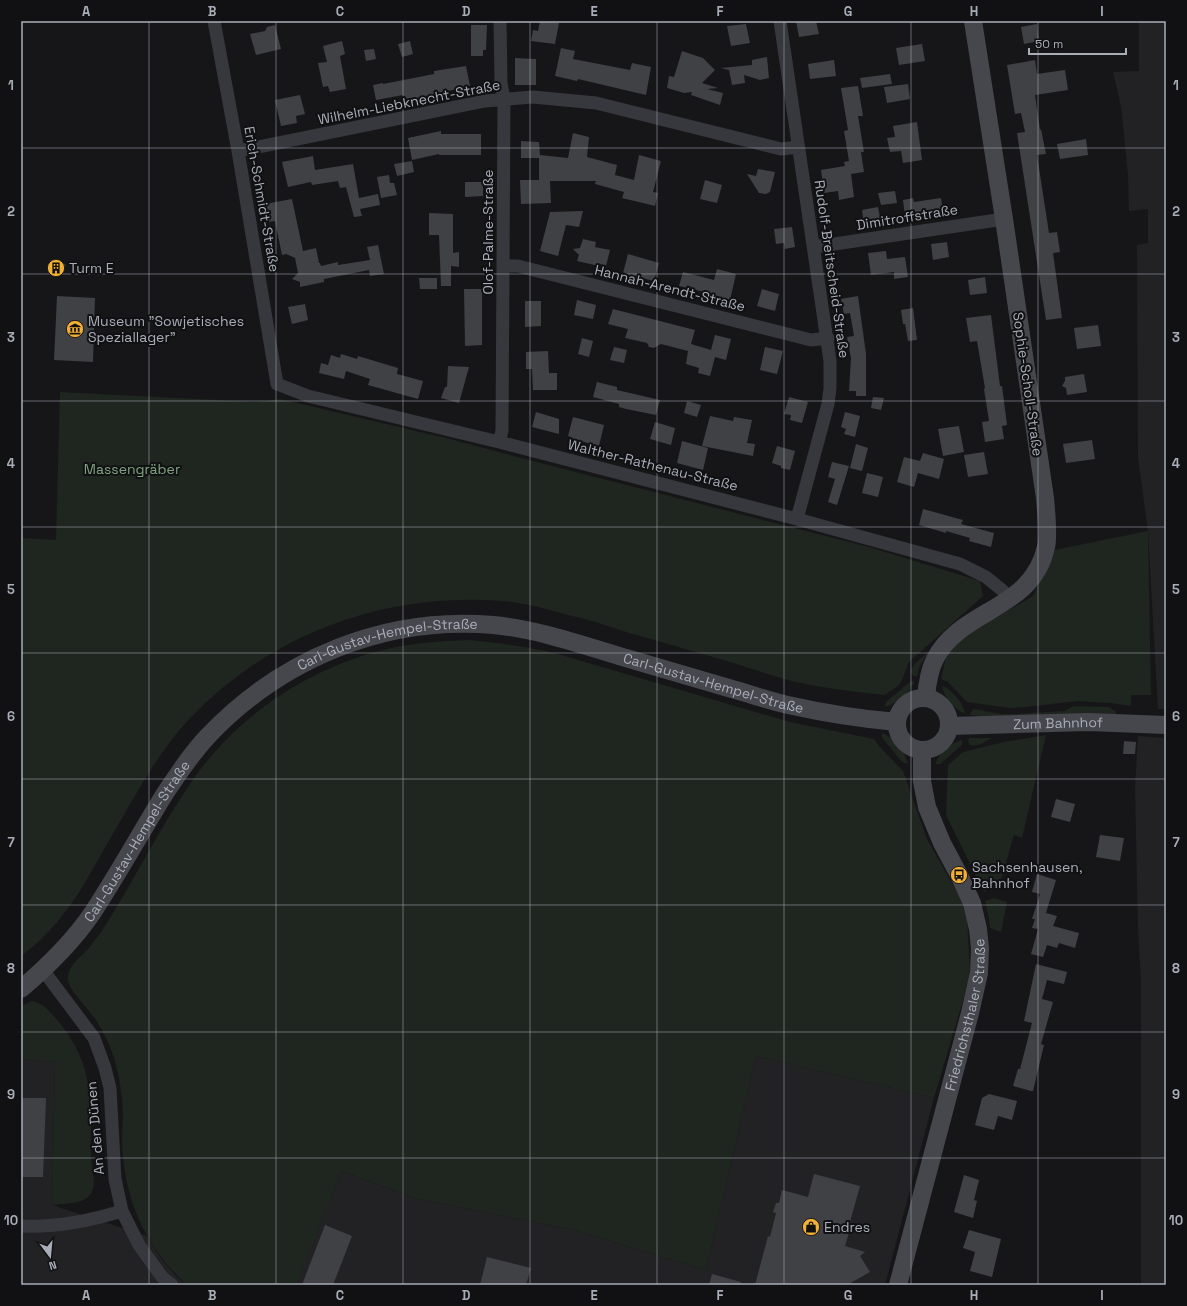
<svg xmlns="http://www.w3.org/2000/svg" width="1187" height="1306" font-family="'Space Grotesk',sans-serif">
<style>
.built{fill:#222225}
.green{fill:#1e261f}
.building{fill:#404145}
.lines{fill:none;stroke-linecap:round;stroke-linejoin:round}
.street{stroke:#37383d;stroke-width:13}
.secondary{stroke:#45474d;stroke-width:18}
.grid{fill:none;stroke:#a8adb8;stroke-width:1;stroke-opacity:0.55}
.labels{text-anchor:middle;stroke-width:4;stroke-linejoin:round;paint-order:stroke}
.street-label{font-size:14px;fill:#a8adb8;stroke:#111113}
.poi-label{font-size:14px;fill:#a8adb8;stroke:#111113;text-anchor:start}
.park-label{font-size:14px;fill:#7fa381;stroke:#111113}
.neatline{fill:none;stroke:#a8adb8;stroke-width:1.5}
.grid-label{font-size:13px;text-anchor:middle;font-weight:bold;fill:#a8adb8}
</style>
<rect width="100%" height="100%" fill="#161618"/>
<path class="built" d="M1139,21H1166V709H1158L1148,531L1138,458L1137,245L1148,243V209L1129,211L1128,176L1121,106L1113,72L1139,71Z
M1138,736L1166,738V1285H1141V983L1138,929L1135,787Z
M756,1056L934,1098L885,1285H295L342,1171L414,1198L574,1230L706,1270Z
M21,1059L55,1062L52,1205L147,1236L160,1257L176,1276L187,1285H21Z"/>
<path class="green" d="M60,392L257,402L280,399L450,439L521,458L869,547L980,581L983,596L909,662L902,680L899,685L885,695C854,692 822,688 792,681C773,676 755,670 737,664C699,653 661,642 623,631C605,625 587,619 568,615C547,609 525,603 503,601C379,591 258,638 177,733C157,758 141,785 125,813C110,839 95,865 80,891C64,915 45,939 21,956V538L56,540Z
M1148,531L1151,695H1131V706L1111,703L1078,701L1026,707L1010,708L967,702L948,682L941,679L946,657L963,637L1033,596L1054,550Z
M470,640C500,643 529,647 558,654L790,722L874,739L879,746L903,771L927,839L967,910L970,977L934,1098L756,1056L706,1270L574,1230L414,1198L342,1171L296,1285H187C145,1247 124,1199 122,1142C122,1132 123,1122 123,1112C122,1092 119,1074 113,1055C109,1043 103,1031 96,1020C89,1009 70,992 68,980C67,966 81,957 89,948C93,942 98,936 102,931C133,882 159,829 192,781C237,716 307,669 383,650C411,643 440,641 470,640Z
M928,652L919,668L917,676H914L910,672C913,663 922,658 928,652Z
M911,681L915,682C907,694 899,703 885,707L886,702Z
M942,686C952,689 964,704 965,714C952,707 946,701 942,686Z
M1074,706L1109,707L1116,712L1115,717L1011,719L970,715L971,712L974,709L1001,714H1016L1064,711Z
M882,733C896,739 904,750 908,764L902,762L884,740L882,737Z
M1046,735L1022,838L1014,835L1001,880L984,892L946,815L948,765L963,752L1004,742Z
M969,738H992C985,742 978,747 970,745L968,741Z
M962,740V745L940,764H935C941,751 949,744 962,740Z
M994,898L1007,902L1001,932L990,928L989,919L985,901Z
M32,1001C45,1004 50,1012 58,1021C96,1067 90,1102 91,1157C91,1170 99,1187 88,1197C81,1204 61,1204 52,1205L55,1062L21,1059V1006Z"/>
<path class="building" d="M540,21L559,23L555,44L531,41L533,30L538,31Z
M796,21H816L819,34L799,37Z
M746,24L750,43L731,46L727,26Z
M1037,24L1039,41L1024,44L1021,27Z
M275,25L281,49L256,55L250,34L265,31L267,27Z
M471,25H487L486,50H483V56H471Z
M342,41L345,54L340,56L346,89L330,92L328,86L323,87L318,63L327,62L323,46Z
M410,41L413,54L402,57L398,44Z
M922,44L925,61L899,65L896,48Z
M561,48L575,51L573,59L630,70L632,63L651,67L646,95L578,79L577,81L555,76Z
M374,49L376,59L366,61L364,50Z
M682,51L703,58L715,70L702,83L718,88L707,89L723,93L720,105L691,95L692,92L684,93L667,88L669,76L674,77Z
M767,57L769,78L760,80L744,75L745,83L732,85L729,70L721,68L752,65V60Z
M515,58L536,59V85H515Z
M834,60L836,76L810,79L808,64Z
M1035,60L1037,74L1065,70L1068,90L1035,95L1040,130L1041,129L1046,154L1037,155L1049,233L1057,232L1060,252L1053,253L1062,318L1046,320L1017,133L1025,132L1021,113L1015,114L1007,65Z
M466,66L470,86L404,101L403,95L376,100L373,85L383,83V84L434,74V71Z
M890,74L892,84L862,88L860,78Z
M908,84L910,99L887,103L884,87Z
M858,86L863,116H858L864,152H861L864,172L851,174L854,197L839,200L838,191L824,193L821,170L845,166L844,162L849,161L844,131L848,130L841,88Z
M300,95L305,114L296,116L297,123L281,126L275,100Z
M917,122L922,160L903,163L901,151L890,152L887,138L895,137L893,126Z
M441,131V134H481V155H439V154L412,160L408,138Z
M573,133L589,137L587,157L617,165L615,175L634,180L639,155L661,161L653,192L658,193L655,206L622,198L624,192L595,184L596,181H550L551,203L521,204L520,180H539V158H521V141L539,142L540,155L568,158Z
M1086,139L1088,155L1060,159L1057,144Z
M313,156L315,170L353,164L359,198L378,194L380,205L360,209L362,216L354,217L346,187L340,188L338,181L312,185L311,182L288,187L282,162Z
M412,161L414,172L397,176L394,164Z
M758,169L775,172L770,192L766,194L759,193L747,174L756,176Z
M389,175L390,183H394L397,195L381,198L377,177Z
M705,180L722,185L717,203L700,199Z
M465,182H483V196L465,197Z
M895,191L897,203L881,205L878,193Z
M913,198L914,202L941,198L943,213L926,216L925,213L905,216L903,200Z
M292,199L303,251L316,248L319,263H320L321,266L338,262V265L370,260L367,247L378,245L384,274L370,276L369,270L324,279V282L300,287V282L292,279L298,273L295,258L286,254L282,255L275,221L268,222L265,204Z
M878,207L881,223L864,225L862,210Z
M583,211L579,227L566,225L558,256L540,251L550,212Z
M429,213L453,214V253L459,252V267L451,266V286H441L439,235H429Z
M792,227L795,247L785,249L784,243L776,244L774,229Z
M583,239L596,242L595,247L610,250L606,266L600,264L599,266L577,261L579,255L573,249L580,248Z
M947,242L949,257L933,260L931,244Z
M886,251L887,259L905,257L908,277L894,279V272L871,275L868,253Z
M628,254L659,263L654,281L623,273Z
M57,259L66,265L58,276L49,271L48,265L51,260Z
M717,269L736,274L730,300L713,295V294L679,286L683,272L714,280Z
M985,277L987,293L970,295L968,280Z
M419,278H437V289H420Z
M464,289H482V345L465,346Z
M762,289L779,294L775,311L757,306Z
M57,296L95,298L93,362L54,360Z
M858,296L866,354V396H856V391H849L851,358L847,337L854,336L850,313L844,314L841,299Z
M577,300L596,305L593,319L574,315Z
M525,301H541V326L525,327Z
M305,304L308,320L292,324L288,307Z
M913,308L917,340L908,341L905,324H903L901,310Z
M613,309L695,330L691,344L711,350L715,335L731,339L726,360L715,357L710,376L698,373L699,368L686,364L688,351L661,344L654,348L649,347L647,343L625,338L628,329L608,324Z
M991,315L1000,386H1002L1007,425L1002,426L1004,439L985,442L982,422L989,421L984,389L985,388L977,341L970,342L966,318Z
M1098,325L1101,346L1077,349L1074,328Z
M582,338L593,341L589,357L578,354Z
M614,347L627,350L624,363L610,360Z
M765,347L783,351L777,374L760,370Z
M548,351L549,373H557V390H533L532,369H526V352Z
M341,354L357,359L358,356L398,368L397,374L423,381L418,399L368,385L370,379L346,371L344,379L319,373L321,363L328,365L331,355L340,358Z
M448,366L469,367L459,403L441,398L445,387H447Z
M1084,374L1087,392L1067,395L1066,388L1062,386L1065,381V377Z
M597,382L617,387V390L660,400L656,415L626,409L619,407V404L593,397Z
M789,397L808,402L802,423L790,420L791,415L784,414Z
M873,397L884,398L881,410L871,408Z
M687,401L701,405L697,417L684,413Z
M536,412L559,419V434L532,427Z
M845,412L860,416L855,437L844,434L846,429L841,427Z
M710,416L733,421L734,417L752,420L747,443L755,444L753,456L702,446Z
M573,417L604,425L599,446L573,439V438L568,436Z
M655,422L675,428L671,445L650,439Z
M959,426L964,452L943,456L938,429Z
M1092,440L1095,459L1066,463L1063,444Z
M682,441L708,448L703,470L677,463Z
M856,444L868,448L862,471L850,468Z
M777,446L795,451L790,470L781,468V466L772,463Z
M984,452L988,474L968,477L964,455Z
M923,453L944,459L939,479L918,473L914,487L897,482L904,457L920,461Z
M832,462L849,466L837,505L828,502L835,479L828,477Z
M867,473L883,477L878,497L862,493Z
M923,509L963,520L961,524L994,533L991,547L969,541L970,538L946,531V533L919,525Z
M1124,741L1136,742L1135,754H1123Z
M1056,799L1075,804L1070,822L1051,817Z
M1100,835L1124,838L1120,861L1096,857Z
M1037,874L1056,880L1046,913L1057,916L1053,926L1079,933L1075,948L1059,943L1057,948L1047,945L1043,957L1031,954L1038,929L1032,928L1035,919H1032L1040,894L1032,892Z
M1036,964L1067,972L1064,984L1047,980L1042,999L1053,1002L1041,1044L1044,1045L1033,1091H1031L1013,1086L1018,1069H1020L1032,1023L1024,1021Z
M989,1094L1017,1101L1012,1120L998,1116L994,1130L975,1125L982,1098Z
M21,1098H46L43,1177H21Z
M814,1174L860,1186L850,1222L852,1223L845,1246L865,1252L860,1256L870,1272L847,1285H755L768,1236L770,1237L776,1213L773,1212L776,1203H779L782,1190L808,1197Z
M964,1175L979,1180L974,1200L977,1201L973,1218L954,1212Z
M325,1225L352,1236L333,1285H302Z
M969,1230L1001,1239L992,1277L970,1271L975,1252L963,1248Z
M487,1257L531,1268L526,1285H480Z
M712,1274L741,1282L740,1285H709Z"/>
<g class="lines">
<path class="street" d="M214,21L238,151L277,384L308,396L499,442L797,519L960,564L986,577L1002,590L1010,599
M780,21L830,361V388L828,404L797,519
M238,151L485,101L533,97L596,103L781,149L798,147
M814,247L1004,219
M504,266H518L811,340L828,338
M499,442L502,431L504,100L501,83L500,21
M43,970L94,1038L105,1068L110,1088L115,1179L122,1211L139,1245L162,1277L172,1285
M21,1226C56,1228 89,1221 122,1211"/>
<g class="secondary">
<path d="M926,698C927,685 929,671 935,659C961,608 1032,611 1046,547C1049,535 1046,511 1045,498L1004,219L973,21"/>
<circle cx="923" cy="724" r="26"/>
<path id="s1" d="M949,726L1088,722L1166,725"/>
<path id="s2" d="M21,989C48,966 73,942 93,912C118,874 140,834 164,795C178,774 191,754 208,736C282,658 385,616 493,625C538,629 582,645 626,658C661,668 697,679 732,689C751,694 769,701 788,705C824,713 861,719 897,722"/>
<path id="s3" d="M898,1285L970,1013L979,973L980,948L978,929L972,903L959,875L942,843L927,807L922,781V750"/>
</g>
</g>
<path class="grid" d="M149,21V1285M276,21V1285M403,21V1285M530,21V1285M657,21V1285M784,21V1285M911,21V1285M1038,21V1285M21,148H1166M21,274H1166M21,401H1166M21,527H1166M21,653H1166M21,779H1166M21,905H1166M21,1032H1166M21,1158H1166"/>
<defs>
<symbol id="building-disc" viewBox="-11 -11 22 22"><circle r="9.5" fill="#f2b134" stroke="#111113"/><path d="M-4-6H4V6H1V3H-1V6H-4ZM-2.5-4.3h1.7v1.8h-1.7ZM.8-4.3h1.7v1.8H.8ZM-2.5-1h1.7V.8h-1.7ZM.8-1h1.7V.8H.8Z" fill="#111"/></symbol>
<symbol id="museum-disc" viewBox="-11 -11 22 22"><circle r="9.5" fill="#f2b134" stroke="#111113"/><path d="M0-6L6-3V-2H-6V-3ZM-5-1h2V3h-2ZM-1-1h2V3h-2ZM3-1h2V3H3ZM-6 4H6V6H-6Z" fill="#111"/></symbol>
<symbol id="bus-disc" viewBox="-11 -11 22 22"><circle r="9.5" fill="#f2b134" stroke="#111113"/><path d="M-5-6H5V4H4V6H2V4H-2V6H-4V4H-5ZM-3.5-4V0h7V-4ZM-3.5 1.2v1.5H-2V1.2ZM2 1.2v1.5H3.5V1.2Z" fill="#111"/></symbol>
<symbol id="shop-disc" viewBox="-11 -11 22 22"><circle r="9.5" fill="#f2b134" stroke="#111113"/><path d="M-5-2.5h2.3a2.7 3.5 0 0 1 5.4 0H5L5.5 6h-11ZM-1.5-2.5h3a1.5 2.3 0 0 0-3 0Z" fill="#111"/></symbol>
</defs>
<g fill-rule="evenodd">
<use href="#building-disc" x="46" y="258" width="20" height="20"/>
<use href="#museum-disc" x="65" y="319" width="20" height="20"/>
<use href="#bus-disc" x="949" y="865" width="20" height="20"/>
<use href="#shop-disc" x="801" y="1217" width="20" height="20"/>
</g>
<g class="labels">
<g class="street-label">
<text transform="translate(409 102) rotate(-11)" y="5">Wilhelm-Liebknecht-Straße</text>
<text transform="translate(262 199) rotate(80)" y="5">Erich-Schmidt-Straße</text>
<text transform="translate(907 217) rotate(-9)" y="5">Dimitroffstraße</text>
<text transform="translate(488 232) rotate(-90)" y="5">Olof-Palme-Straße</text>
<text transform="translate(832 269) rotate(82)" y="5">Rudolf-Breitscheid-Straße</text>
<text transform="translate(670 288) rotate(14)" y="5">Hannah-Arendt-Straße</text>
<text transform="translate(1028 384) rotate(82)" y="5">Sophie-Scholl-Straße</text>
<text transform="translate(653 465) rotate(14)" y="5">Walther-Rathenau-Straße</text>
<text dy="5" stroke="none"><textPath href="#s2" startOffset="524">Carl-Gustav-Hempel-Straße</textPath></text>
<text dy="5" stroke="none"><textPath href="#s2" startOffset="861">Carl-Gustav-Hempel-Straße</textPath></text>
<text dy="5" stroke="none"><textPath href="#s1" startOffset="109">Zum Bahnhof</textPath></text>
<text dy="5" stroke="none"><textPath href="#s2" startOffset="189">Carl-Gustav-Hempel-Straße</textPath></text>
<text dy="5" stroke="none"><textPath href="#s3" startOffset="279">Friedrichsthaler Straße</textPath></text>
<text transform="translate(95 1128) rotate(-95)" y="5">An den Dünen</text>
</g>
<g class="poi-label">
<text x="69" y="273">Turm E</text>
<text x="88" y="326">Museum "Sowjetisches<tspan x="88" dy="16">Speziallager"</tspan></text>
<text x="972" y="872">Sachsenhausen,<tspan x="972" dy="16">Bahnhof</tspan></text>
<text x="824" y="1232">Endres</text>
</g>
<g class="park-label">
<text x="132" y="474">Massengräber</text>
</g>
</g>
<rect width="1187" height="1306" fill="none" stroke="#111113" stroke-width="44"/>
<g transform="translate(50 1256) rotate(164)" stroke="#111113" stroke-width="3" paint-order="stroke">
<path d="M0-3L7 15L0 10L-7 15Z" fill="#a8adb8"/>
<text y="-6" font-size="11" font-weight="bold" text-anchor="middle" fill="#a8adb8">N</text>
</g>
<path d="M1029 48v6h97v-6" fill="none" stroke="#a8adb8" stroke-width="2"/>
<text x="1035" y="48" font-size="12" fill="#a8adb8" stroke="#111113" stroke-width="3" paint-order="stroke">50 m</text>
<rect x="22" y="22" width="1143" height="1262" class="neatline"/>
<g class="grid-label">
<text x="86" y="16">A</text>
<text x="212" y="16">B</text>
<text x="340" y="16">C</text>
<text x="466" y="16">D</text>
<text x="594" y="16">E</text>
<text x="720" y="16">F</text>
<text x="848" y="16">G</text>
<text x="974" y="16">H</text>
<text x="1102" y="16">I</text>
<text x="11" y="90">1</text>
<text x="1176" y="90">1</text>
<text x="11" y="216">2</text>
<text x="1176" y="216">2</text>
<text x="11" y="342">3</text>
<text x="1176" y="342">3</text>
<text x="11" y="468">4</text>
<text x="1176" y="468">4</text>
<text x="11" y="594">5</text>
<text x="1176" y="594">5</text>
<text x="11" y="721">6</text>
<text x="1176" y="721">6</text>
<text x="11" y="847">7</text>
<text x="1176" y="847">7</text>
<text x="11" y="973">8</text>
<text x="1176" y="973">8</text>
<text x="11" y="1099">9</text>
<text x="1176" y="1099">9</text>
<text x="11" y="1225">10</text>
<text x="1176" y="1225">10</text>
<text x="86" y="1300">A</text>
<text x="212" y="1300">B</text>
<text x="340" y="1300">C</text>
<text x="466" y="1300">D</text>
<text x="594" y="1300">E</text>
<text x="720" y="1300">F</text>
<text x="848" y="1300">G</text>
<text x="974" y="1300">H</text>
<text x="1102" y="1300">I</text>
</g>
</svg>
